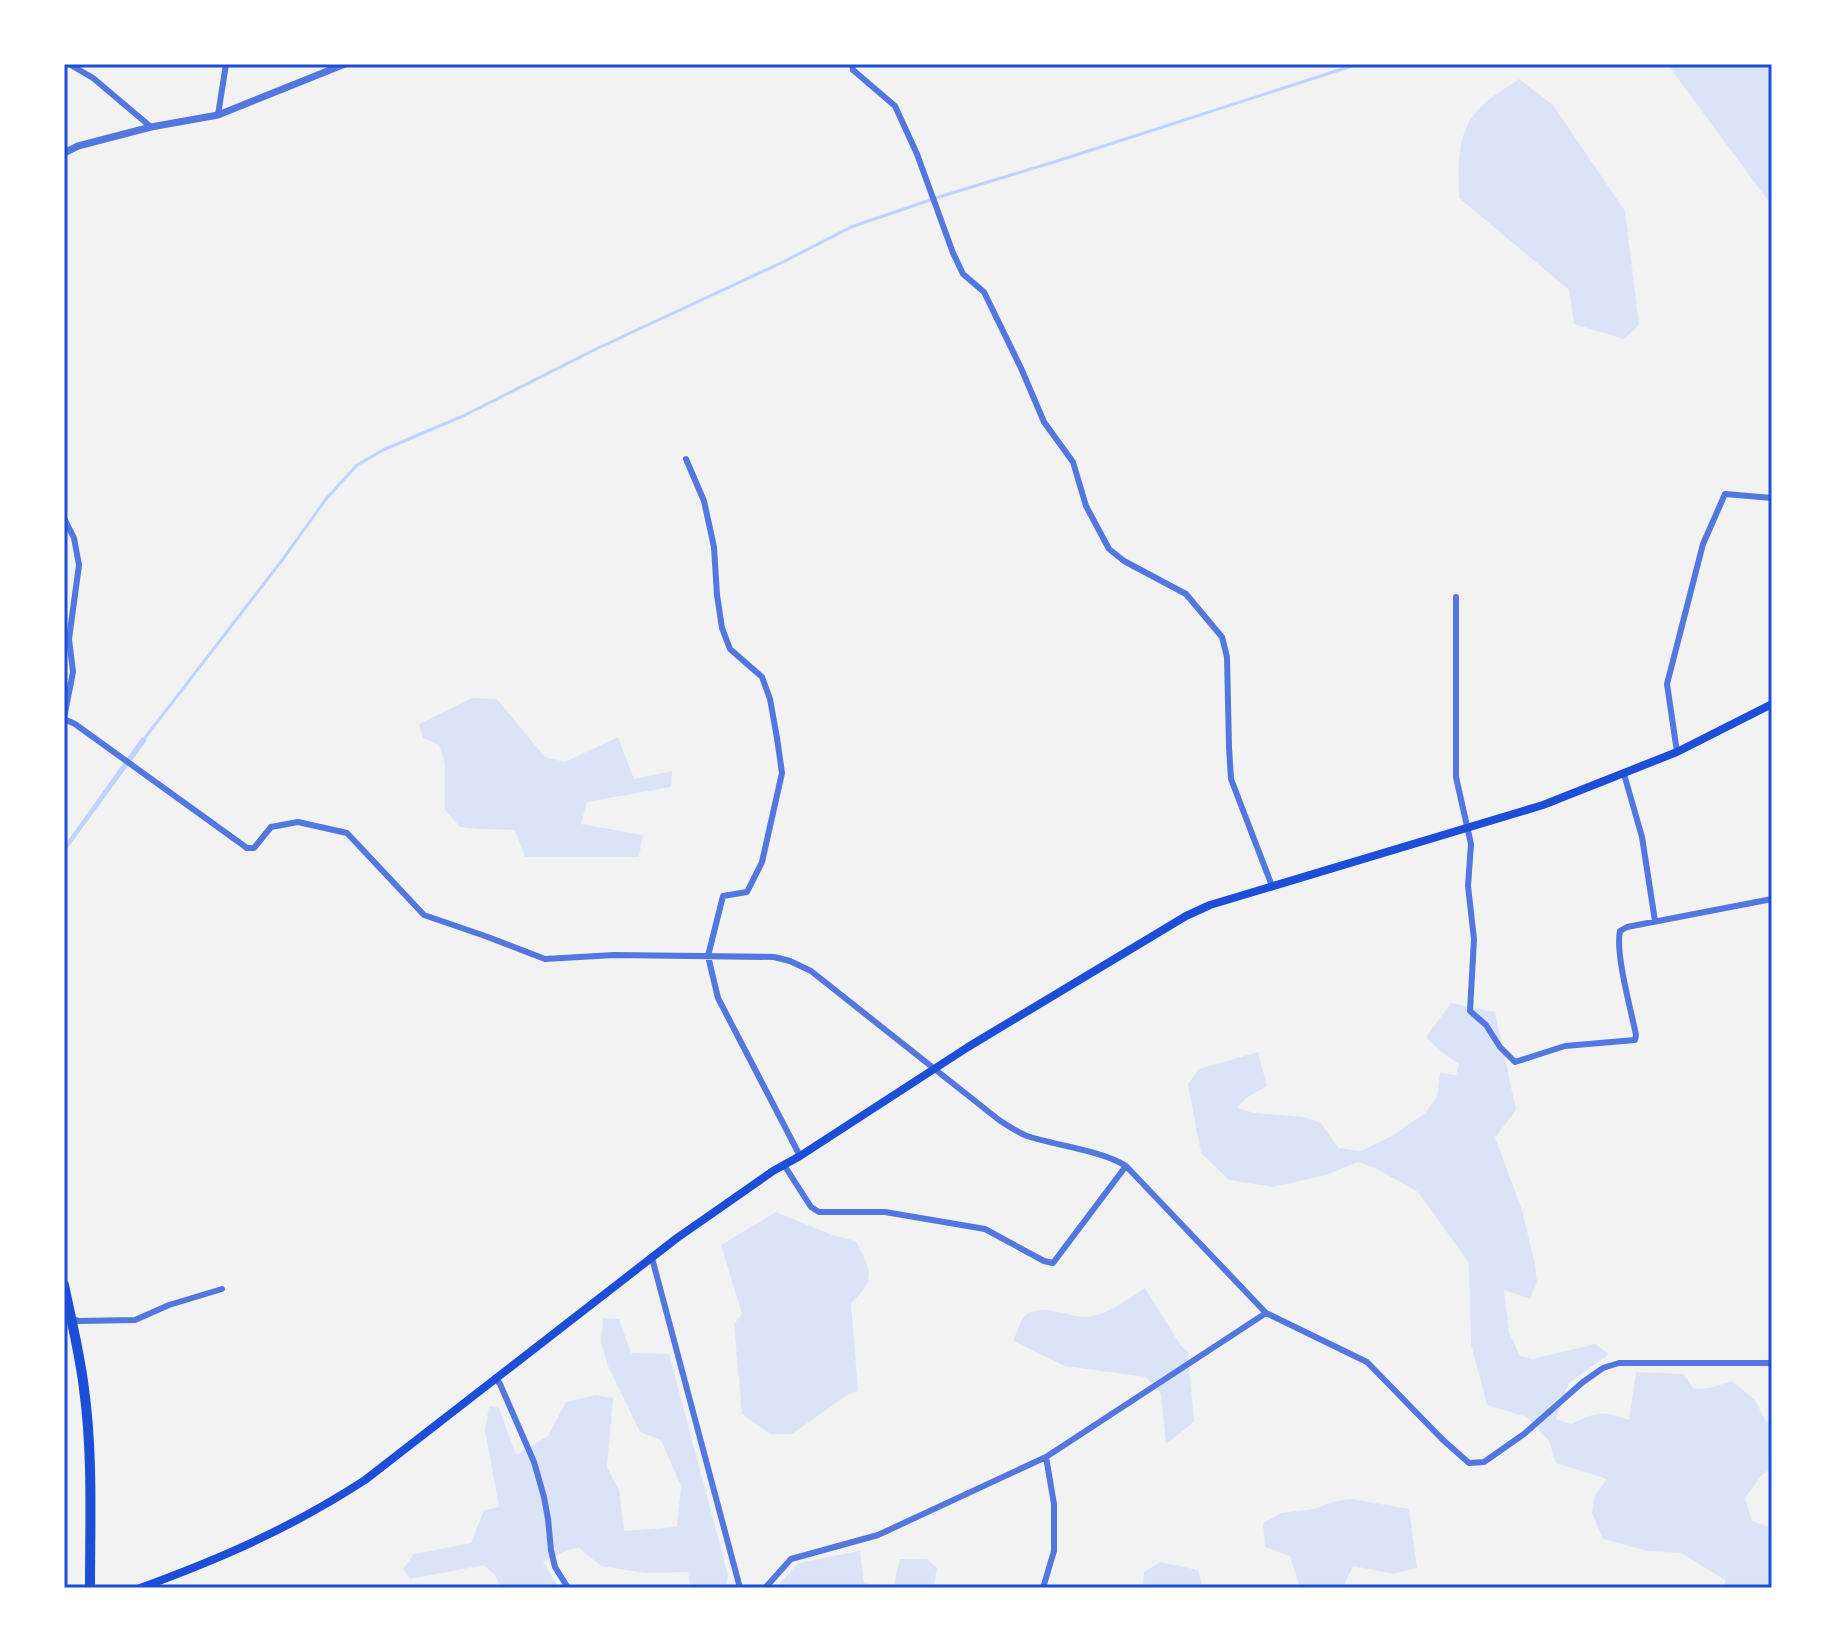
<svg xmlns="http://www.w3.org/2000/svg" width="1836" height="1652" font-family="Poppins,sans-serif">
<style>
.green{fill:#dbe4f7}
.water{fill:#bfd3fe}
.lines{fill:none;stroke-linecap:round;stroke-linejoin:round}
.stream{stroke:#bfd3fe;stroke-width:3}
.minor{stroke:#5277de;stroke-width:6}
.tertiary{stroke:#5277de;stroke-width:7}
.secondary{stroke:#1d4ed8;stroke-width:8}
.trunk{stroke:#1d4ed8;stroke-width:10}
.neatline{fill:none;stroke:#1d4ed8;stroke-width:3}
</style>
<rect width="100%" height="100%" fill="#f2f2f2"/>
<path class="green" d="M1666,64H1772V206L1671,69Z
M1519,79L1553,105L1625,211L1639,325L1624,339L1574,324L1569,290L1459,198C1458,168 1456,132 1479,109C1490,97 1506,88 1519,79Z
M472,698L497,699L545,757L565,762L618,737L634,779L672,771L671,787L587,802L581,824L643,835L639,857H525L515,830L478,829L460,827L445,810V763L439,745L423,738L419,724Z
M1451,1003L1495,1012L1516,1110L1495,1138L1522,1210L1534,1260L1537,1282L1530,1299L1504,1290L1509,1332L1520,1356L1533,1359L1595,1344L1609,1354L1569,1383L1556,1419L1571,1424C1598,1412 1600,1410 1629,1420L1636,1372L1683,1374L1694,1389L1710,1388L1732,1381L1755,1400L1766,1422L1772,1416V1468L1762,1475L1745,1498L1752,1521L1772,1528V1588H1725V1580L1681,1553L1648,1551L1603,1539L1592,1513L1595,1495L1607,1479L1556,1463L1549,1441L1527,1417L1487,1405L1471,1344L1469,1263L1418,1192L1375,1168L1358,1162L1326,1175L1273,1187L1229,1180L1201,1153L1188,1084L1199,1069L1258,1052L1267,1086L1246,1098L1237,1108L1254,1113L1304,1117L1321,1123L1338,1148L1361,1151L1392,1136L1425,1113L1437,1097L1440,1073L1456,1075L1459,1064L1440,1051L1426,1037Z
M776,1212L832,1235L856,1241C870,1269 878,1279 851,1303L858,1391L847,1395L792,1434H770L742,1414L734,1324L742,1314L721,1245Z
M1145,1288L1181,1346L1188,1352L1194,1422L1166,1444L1161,1394L1146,1377L1065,1366L1013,1341C1016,1335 1019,1324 1023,1318C1038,1301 1066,1316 1083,1317C1106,1317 1127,1299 1145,1288Z
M603,1318L619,1319L631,1353L669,1354L728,1575L726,1588H691L688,1572L644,1573L601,1566L579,1548L568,1550L543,1562L559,1588H501L495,1575L484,1565L410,1579L403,1569L414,1554L471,1543L484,1510L499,1507L485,1430L489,1406L499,1408L516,1455L548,1436L566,1402L595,1395L613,1398L607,1467L619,1490L624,1531L677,1527L681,1486L661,1440L640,1432L608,1366L601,1342Z
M1352,1499L1409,1509L1417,1568L1394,1574L1353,1566L1345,1583L1349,1588H1300L1290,1556L1265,1547L1263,1523L1281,1513L1314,1509L1332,1502Z
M860,1551L864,1583L886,1588H776L798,1563Z
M900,1559H927L937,1568L933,1588H893Z
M1160,1562L1198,1570L1203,1588H1150L1143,1586L1144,1572Z"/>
<path class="water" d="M142,737L147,740L64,853V846Z"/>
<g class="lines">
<path class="stream" d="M144,739L283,559L326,499L357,465L385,449L463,416L596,349L783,262L851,227L942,196L1054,162L1358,64"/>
<path class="minor" d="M69,64L93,78L151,127
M852,64L853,70L895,106L917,154L953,253L963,274L984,292L1021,368L1044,422L1073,462L1086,506L1109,549L1124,561L1186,594L1222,637L1227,657L1229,747L1231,779L1272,886
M218,115L226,64
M686,459L704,501L714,547L717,595L722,628L730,649L762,677L770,699L777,738L782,773L762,862L747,892L723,896L708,956L718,998L800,1156
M64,518L74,538L79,565L69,639L73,672L64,718
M1456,597V777L1471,844L1468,886L1474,939L1470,1011L1486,1025L1500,1047L1515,1062L1565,1046L1635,1040L1636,1035C1631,1010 1615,953 1620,931L1627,927L1772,899
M64,719L75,724L247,848H254L271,827L298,822L347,833L424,915L485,936L545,959L614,955L774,957L790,961L811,971L999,1120C1008,1126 1017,1132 1027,1136C1054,1145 1104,1151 1126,1166L1266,1313L1367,1362L1443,1440L1469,1463L1484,1462L1524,1434L1583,1382L1603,1368L1619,1363H1772
M1677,752L1667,684L1703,544L1725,494L1772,498
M1624,774L1642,837L1655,921
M784,1165L811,1207L819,1212H885L985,1229L1044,1261L1053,1263L1126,1166
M652,1258L740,1588
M71,1319L79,1321L135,1320L169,1305L222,1289
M495,1378L500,1384L534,1462L544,1497L548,1519L551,1550L555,1567L568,1588
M765,1588L791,1559L878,1535L1046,1457L1266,1313
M1043,1588L1054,1551V1504L1046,1457"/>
<path class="tertiary" d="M64,153L78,146L151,127L218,115L345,64"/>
<path class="secondary" d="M140,1588C222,1558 291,1528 365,1480L677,1238L773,1171L800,1156L968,1047L1186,916L1210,905L1543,805L1677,752L1772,704"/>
<path class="trunk" d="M64,1285C71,1319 80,1354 84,1389C93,1454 90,1522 90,1588"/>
</g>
<rect width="1836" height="1652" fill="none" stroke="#ffffff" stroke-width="132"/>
<rect x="66" y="66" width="1704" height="1520" class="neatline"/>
</svg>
